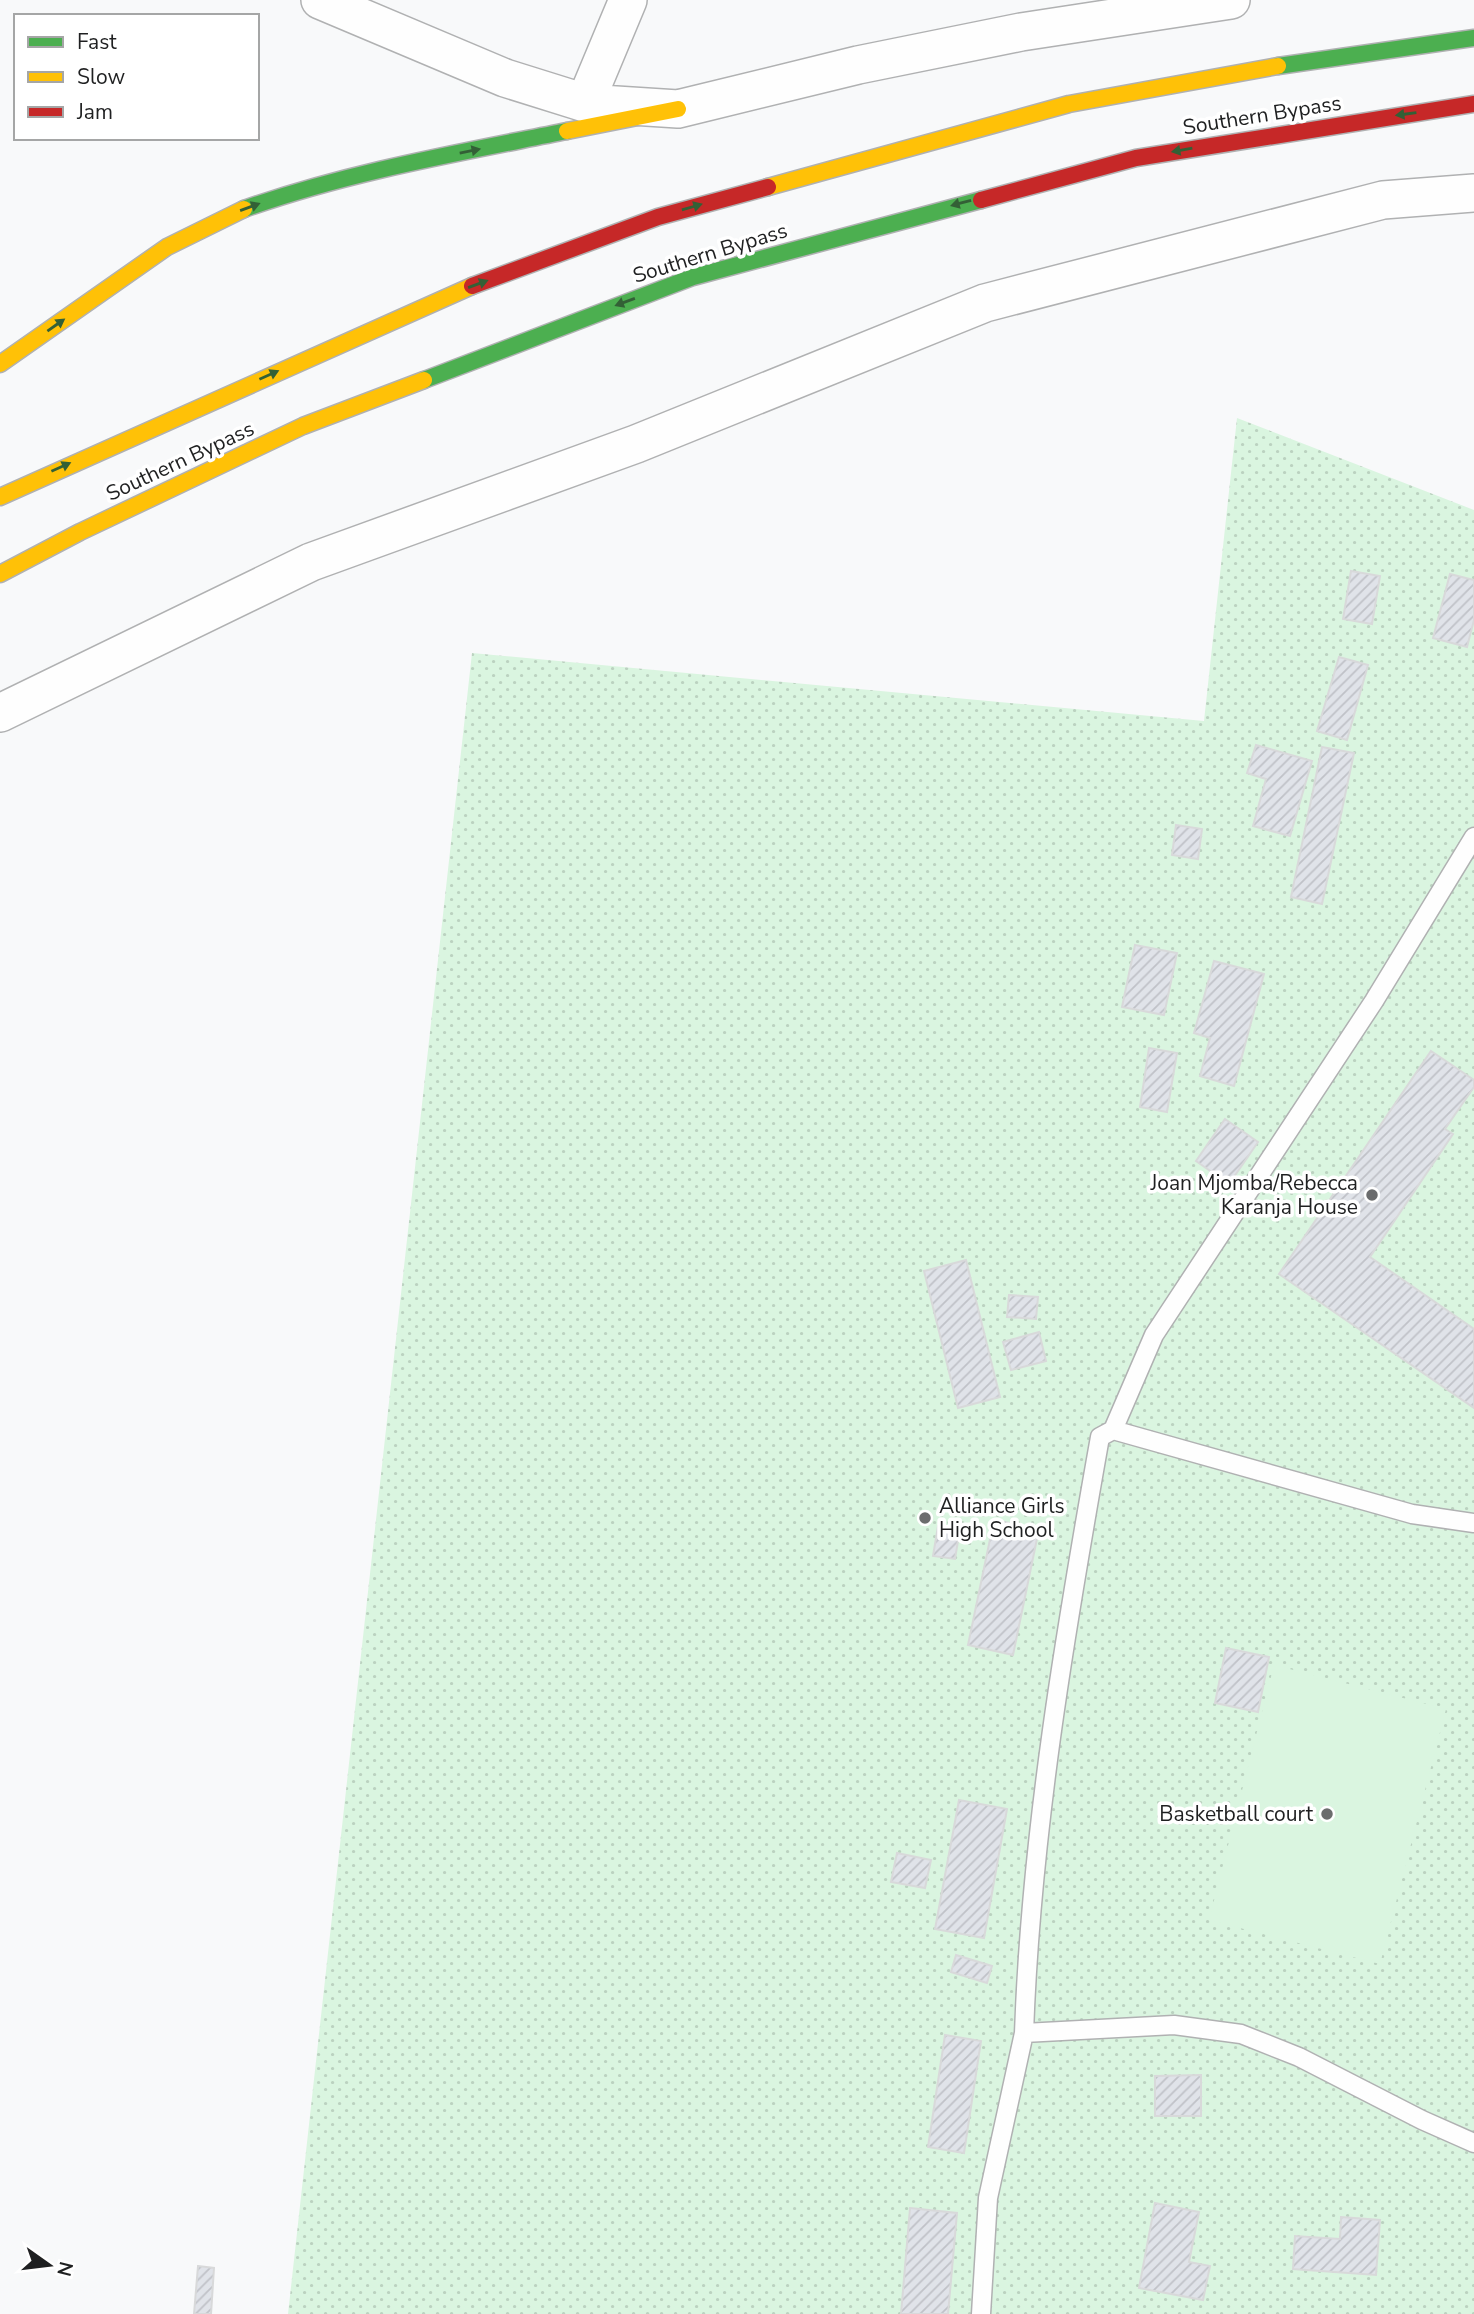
<svg xmlns="http://www.w3.org/2000/svg" width="1474" height="2314" font-family="'Nunito Sans',sans-serif">
<style>
.grass{fill:url(#grass-dots)}
.garden{fill:#daf5e0}
.building{fill:url(#building-hatch);stroke:#d8d9da;stroke-width:2}
.lines{fill:none;stroke-linecap:round;stroke-linejoin:round}
.lane-casing{stroke:#b0b1b2;stroke-width:21}
.street-casing{stroke:#b0b1b2;stroke-width:40}
.fast-casing{stroke:#b0b1b2;stroke-width:19}
.slow-casing{stroke:#b0b1b2;stroke-width:19}
.jam-casing{stroke:#b0b1b2;stroke-width:19}
.lane{stroke:#fefefe;stroke-width:18}
.street{stroke:#fefefe;stroke-width:37}
.fast{stroke:#4caf50;stroke-width:16}
.slow{stroke:#ffc107;stroke-width:16}
.jam{stroke:#c62828;stroke-width:16}
.oneway{fill:#336036}
.poi-dot{fill:#6b6c6d;stroke:#fff;stroke-width:2.5}
.labels{text-anchor:middle;stroke-width:7;stroke-linejoin:round;paint-order:stroke}
.street-label{font-size:21px;fill:#1f2021;stroke:#fff}
.poi-label{font-size:21px;fill:#1f2021;stroke:#fff;text-anchor:end}
</style>
<defs>
<pattern id="grass-dots" width="8" height="8" patternUnits="userSpaceOnUse" patternTransform="scale(1.75)"><rect width="8" height="8" fill="#daf5e0"/><path d="M2 2h.1M6 6h.1" fill="none" stroke="#bbd2c0" stroke-width="1.8" stroke-linecap="round"/></pattern>
<pattern id="building-hatch" width="6" height="6" patternUnits="userSpaceOnUse" patternTransform="scale(1.75)"><rect width="6" height="6" fill="#e0e3e9"/><path d="M-1 1l2-2M0 6l6-6M5 7l2-2" fill="none" stroke="#c0c2c8"/></pattern>
</defs>
<rect width="100%" height="100%" fill="#f8f9fa"/>
<path class="grass" d="M1237,418L1474,510V2314H288L472,653L1204,721Z"/>
<path class="garden" d="M1274,1665L1446,1709L1380,1964L1209,1920Z"/>
<path class="building" d="M1351,571L1380,576L1372,624L1343,619Z
M1450,574L1474,580V620L1467,647L1433,638Z
M1339,657L1368,665L1347,740L1317,731Z
M1256,745L1312,761L1290,836L1253,826L1266,779L1247,773Z
M1322,747L1354,753L1322,904L1291,897Z
M1176,825L1202,829L1198,859L1172,855Z
M1135,945L1177,953L1164,1015L1122,1007Z
M1214,961L1264,974L1234,1086L1200,1076L1210,1038L1194,1033Z
M1149,1048L1177,1053L1167,1112L1140,1107Z
M1431,1051L1474,1080V1087L1445,1129L1453,1134L1370,1257L1474,1329V1408L1279,1274Z
M1225,1119L1258,1142L1229,1184L1196,1161Z
M966,1260L1000,1397L958,1408L924,1271Z
M1009,1295L1038,1297L1036,1319L1007,1317Z
M1039,1332L1046,1361L1011,1370L1003,1342Z
M994,1520L1039,1529L1013,1655L968,1645Z
M938,1526L960,1529L955,1559L933,1556Z
M1226,1648L1269,1657L1258,1712L1215,1703Z
M959,1800L1007,1809L984,1938L935,1929Z
M897,1853L931,1860L925,1888L891,1882Z
M956,1955L992,1966L987,1983L951,1972Z
M945,2035L981,2041L964,2153L928,2147Z
M1201,2075V2116H1155V2076Z
M1155,2203L1199,2212L1189,2262L1210,2266L1203,2300L1139,2288Z
M910,2208L957,2213L948,2314H901Z
M1341,2217L1380,2220L1376,2275L1293,2269L1295,2236L1340,2239Z
M198,2266L214,2268L211,2314H194Z"/>
<g class="lines">
<defs>
<path id="lane" d="M1113,1430L1154,1335L1374,1001L1474,837
M1024,2033C1031,1833 1065,1634 1100,1437L1113,1430L1412,1514L1474,1523
M981,2314L988,2198L1024,2033L1174,2025L1241,2034L1299,2057L1422,2120L1474,2143"/>
<path id="street" d="M320,0L505,78L585,103L678,109L858,65L1021,32L1231,0
M585,103L628,0
M0,713L311,562L636,444L985,303L1383,200L1474,193"/>
<path id="fast" d="M1278,66L1474,38
M244,209C348,172 458,153 567,131
M424,380L693,277L981,200"/>
<path id="slow" d="M567,131L678,109
M768,187L1069,104L1278,66
M0,364L167,247L244,209
M0,497L472,286
M0,574L80,532L303,426L424,380"/>
<path id="jam" d="M981,200L1136,158L1474,104
M472,286L658,217L768,187"/>
</defs>
<use href="#lane" class="lane-casing"/>
<use href="#street" class="street-casing"/>
<use href="#fast" class="fast-casing"/>
<use href="#slow" class="slow-casing"/>
<use href="#jam" class="jam-casing"/>
<use href="#lane" class="lane"/>
<use href="#street" class="street"/>
<use href="#fast" class="fast"/>
<use href="#slow" class="slow"/>
<use href="#jam" class="jam"/>
</g>
<defs><path id="oneway-solid" d="M-6-.8H1V-3.2L6.5 0L1 3.2V.8H-6Z" transform="scale(1.75)"/></defs>
<g class="oneway">
<use href="#oneway-solid" transform="translate(1406 114) rotate(172)"/>
<use href="#oneway-solid" transform="translate(1182 150) rotate(170)"/>
<use href="#oneway-solid" transform="translate(470 151) rotate(-11)"/>
<use href="#oneway-solid" transform="translate(961 203) rotate(165)"/>
<use href="#oneway-solid" transform="translate(250 207) rotate(-20)"/>
<use href="#oneway-solid" transform="translate(692 207) rotate(-16)"/>
<use href="#oneway-solid" transform="translate(478 284) rotate(-20)"/>
<use href="#oneway-solid" transform="translate(625 302) rotate(160)"/>
<use href="#oneway-solid" transform="translate(56 325) rotate(-35)"/>
<use href="#oneway-solid" transform="translate(269 375) rotate(-24)"/>
<use href="#oneway-solid" transform="translate(61 467) rotate(-24)"/>
</g>
<g class="poi-dot">
<circle cx="1372" cy="1195" r="7"/>
<circle cx="925" cy="1518" r="7"/>
<circle cx="1327" cy="1814" r="7"/>
</g>
<g class="labels">
<g class="street-label">
<text transform="translate(1262 115) rotate(-9)" y="7">Southern Bypass</text>
<text transform="translate(710 253) rotate(-17)" y="7">Southern Bypass</text>
<text transform="translate(180 461) rotate(-25)" y="7">Southern Bypass</text>
</g>
<g class="poi-label">
<text x="1358" y="1190">Joan Mjomba/Rebecca<tspan x="1358" dy="24">Karanja House</tspan></text>
<text x="939" y="1513" text-anchor="start">Alliance Girls<tspan x="939" dy="24">High School</tspan></text>
<text x="1313" y="1821">Basketball court</text>
</g>
</g>
<rect x="14" y="14" width="245" height="126" fill="#ffffff" stroke="#a5a6a6" stroke-width="2"/>
<rect x="28" y="37" width="35" height="10" fill="#4caf50" stroke="#a5a6a6" stroke-width="2"/>
<text x="77" y="49" font-size="21" fill="#1f2021">Fast</text>
<rect x="28" y="72" width="35" height="10" fill="#ffc107" stroke="#a5a6a6" stroke-width="2"/>
<text x="77" y="84" font-size="21" fill="#1f2021">Slow</text>
<rect x="28" y="107" width="35" height="10" fill="#c62828" stroke="#a5a6a6" stroke-width="2"/>
<text x="77" y="119" font-size="21" fill="#1f2021">Jam</text>
<g transform="translate(49 2265) rotate(104)" stroke="#ffffff" stroke-width="5" paint-order="stroke">
<path d="M0-5L12 26L0 18L-12 26Z" fill="#1f2021"/>
<text y="-10" font-size="19" font-weight="bold" text-anchor="middle" fill="#1f2021">N</text>
</g>
</svg>
